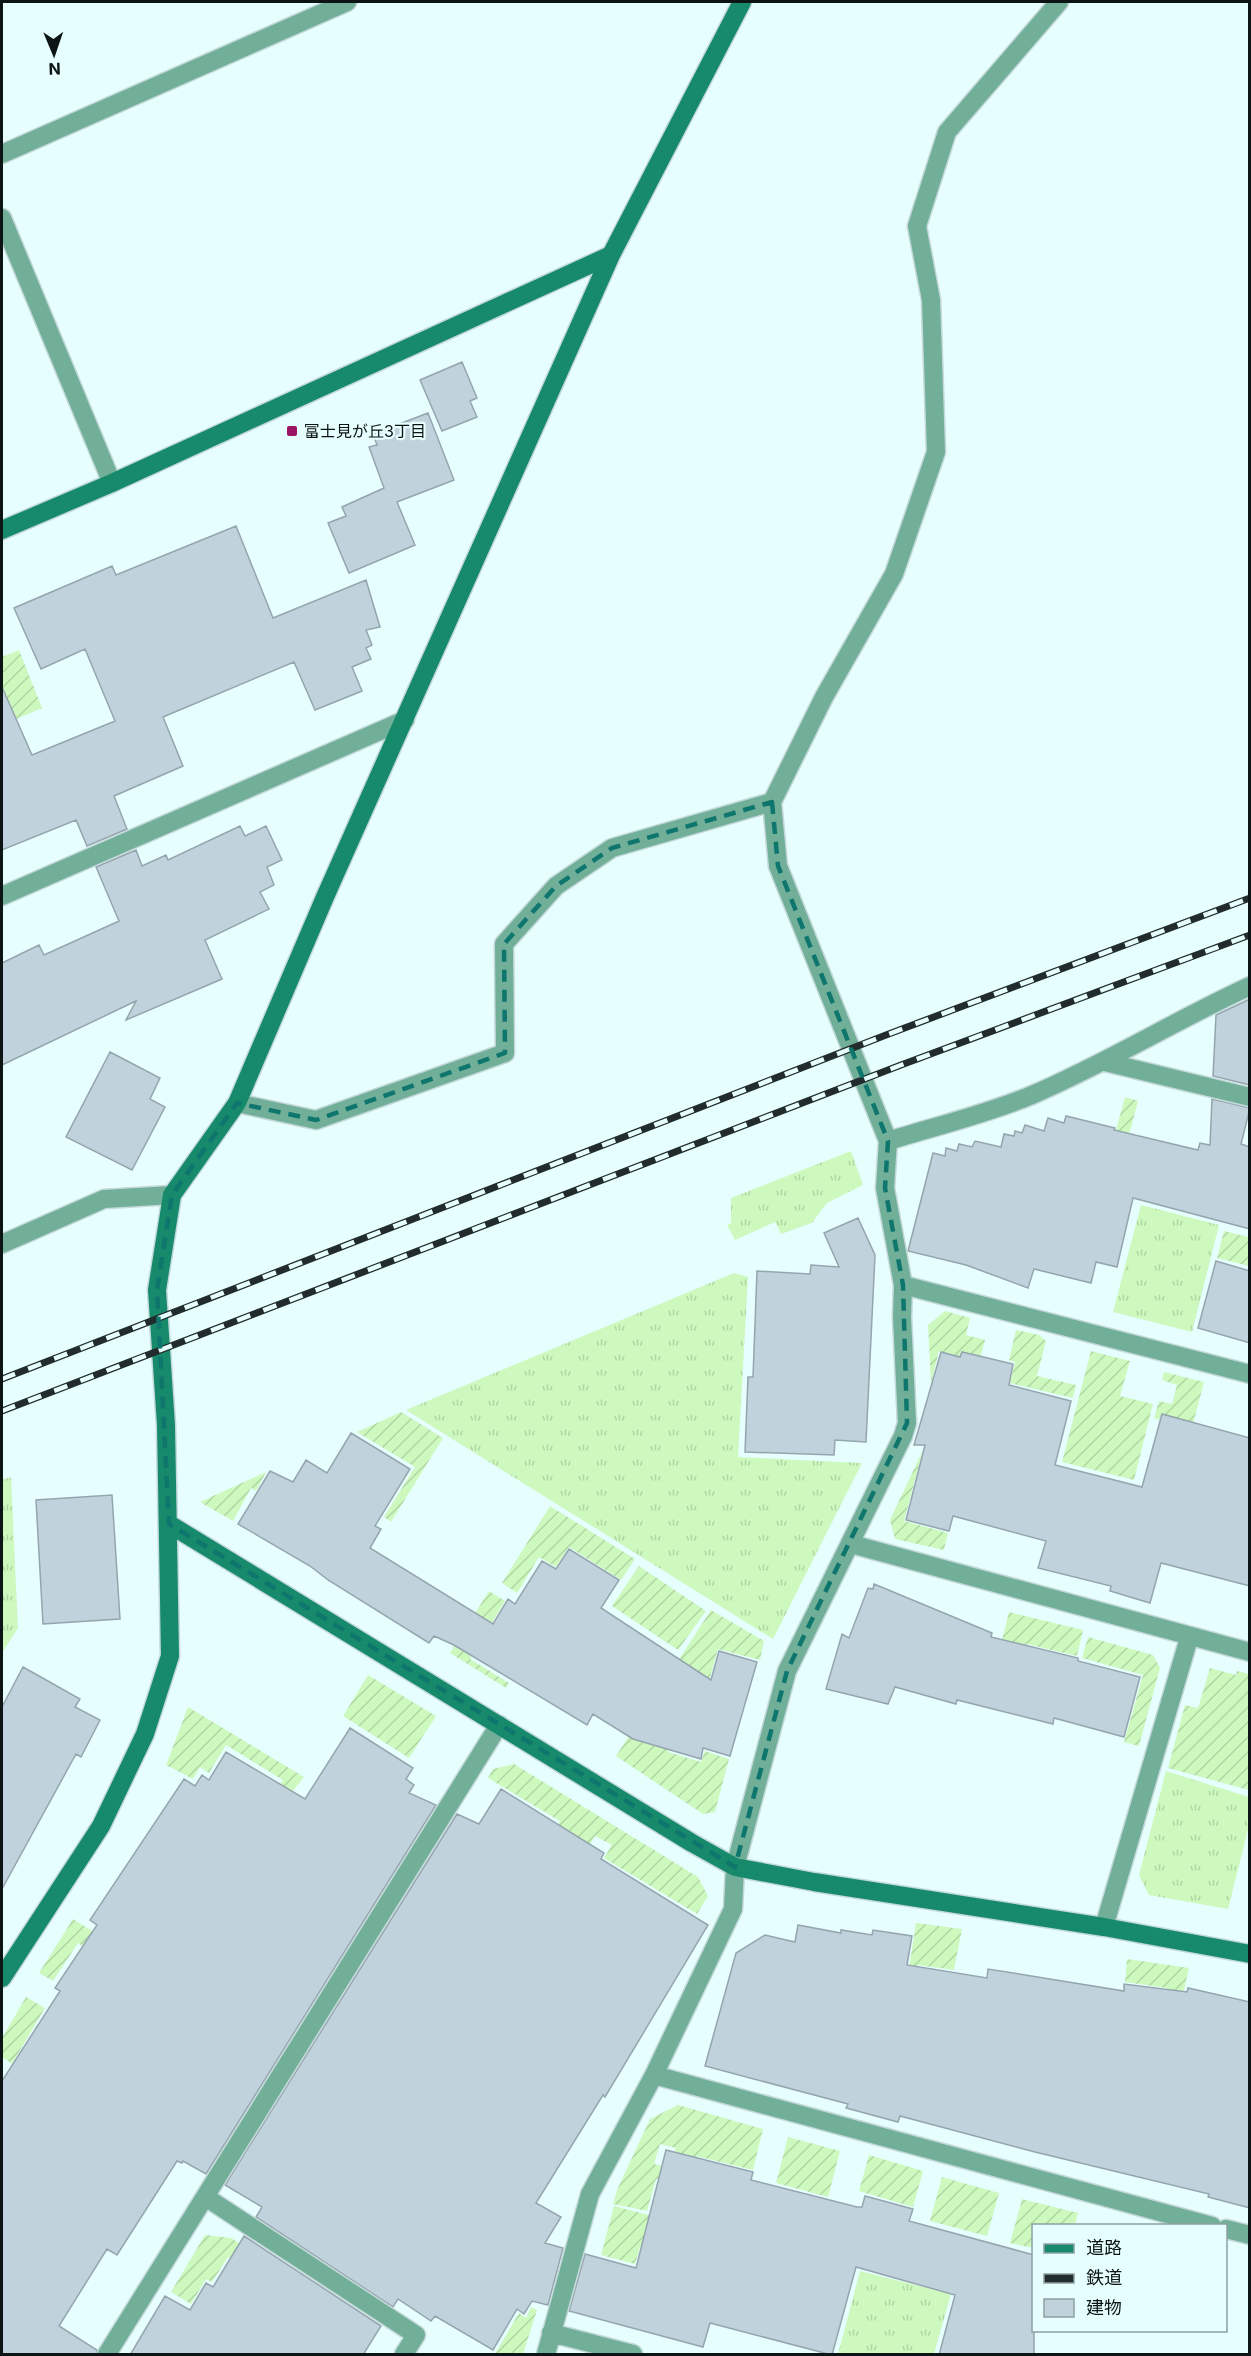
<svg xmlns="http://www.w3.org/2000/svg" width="1251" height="2356" font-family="Inter,'Noto Sans JP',sans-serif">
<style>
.grass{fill:url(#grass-tufts)}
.garden{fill:url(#garden-furrows)}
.building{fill:#c0d2db;stroke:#94a5ae;stroke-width:1.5}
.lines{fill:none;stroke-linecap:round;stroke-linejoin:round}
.street-casing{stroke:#c4d9d9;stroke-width:21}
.secondary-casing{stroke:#c4d9d9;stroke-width:21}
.street{stroke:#72af99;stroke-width:18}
.secondary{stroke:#168a6b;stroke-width:18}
.rail-casing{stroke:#222c2c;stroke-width:7}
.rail{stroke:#e7feff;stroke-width:4.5;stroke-dasharray:14;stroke-linecap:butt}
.marked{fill:none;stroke:#0f766e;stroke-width:4.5;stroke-dasharray:12 8;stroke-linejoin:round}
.poi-dot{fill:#9c1464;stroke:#e7feff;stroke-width:2}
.labels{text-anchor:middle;stroke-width:4.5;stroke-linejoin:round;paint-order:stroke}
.poi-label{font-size:16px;fill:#0c1414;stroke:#e7feff;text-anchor:start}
</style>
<defs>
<pattern id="grass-tufts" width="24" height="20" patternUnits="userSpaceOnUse" patternTransform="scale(1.5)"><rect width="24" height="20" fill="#cdf9bf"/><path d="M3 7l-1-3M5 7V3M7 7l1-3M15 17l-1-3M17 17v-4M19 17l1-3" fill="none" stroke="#afd5a3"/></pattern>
<pattern id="garden-furrows" width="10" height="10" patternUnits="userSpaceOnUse" patternTransform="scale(1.5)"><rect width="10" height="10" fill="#cdf9bf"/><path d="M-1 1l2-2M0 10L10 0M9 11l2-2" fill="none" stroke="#afd5a3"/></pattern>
</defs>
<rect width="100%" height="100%" fill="#e7feff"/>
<path class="grass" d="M851,1151L863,1185L827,1203L812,1223L781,1234L775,1222L735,1240L727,1225L731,1223V1198Z
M1141,1205L1219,1225L1192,1332L1113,1312Z
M734,1273L748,1277L738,1457L862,1463L773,1639L406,1410Z
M11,1477L18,1628L2,1653V1480Z
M1166,1771L1249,1797V1826L1228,1909L1149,1895L1139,1875Z
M860,2271L951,2294L934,2354H838Z"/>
<path class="garden" d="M19,650L42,708L2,725V657Z
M1125,1097L1138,1101L1113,1195L1103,1177Z
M1224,1231L1249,1237V1266L1217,1258Z
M945,1311L970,1318L966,1335L985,1340L979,1362L939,1351L931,1383L928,1325Z
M1016,1330L1039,1335L1046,1341L1037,1376L1076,1385L1073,1398L1010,1383L1015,1362L1009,1360Z
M1091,1351L1130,1361L1120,1396L1153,1404L1134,1480L1062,1462Z
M1164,1372L1204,1382L1192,1428L1154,1418L1159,1401L1172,1404L1177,1385L1162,1380Z
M401,1412L443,1438L391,1522L384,1517L415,1467L357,1432Z
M923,1450L904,1521L948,1533L944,1550L895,1539L890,1520Z
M266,1472L256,1491L251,1488L233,1521L200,1502Z
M550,1506L635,1559L621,1580L569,1547L556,1567L539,1557L517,1593L502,1583Z
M639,1566L706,1611L678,1650L612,1606Z
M489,1591L505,1601L470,1659L509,1683L506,1688L450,1653Z
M711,1610L764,1641L760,1660L718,1649L707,1688L687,1683L668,1752L701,1762L705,1751L729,1759L715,1812L703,1814L616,1756Z
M1009,1612L1083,1630L1077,1656L1027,1644L1024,1653L1000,1648Z
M1088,1637L1153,1655L1160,1668L1139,1746L1124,1742L1143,1675L1082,1658Z
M1210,1668L1236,1675L1237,1671L1249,1674V1790L1168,1768L1185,1705L1198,1708Z
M368,1675L436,1716L409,1758L343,1716Z
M188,1707L304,1777L292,1792L280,1785L283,1780L226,1745L209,1773L200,1767L193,1779L166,1765Z
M514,1764L698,1877L708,1896L697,1914L604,1858L612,1845L595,1836L587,1849L554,1831L560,1821L488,1778L493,1769Z
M73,1919L168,1978L159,1993L78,1943L53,1981L39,1973Z
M916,1923L962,1929L954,1970L918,1965L910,2023L901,2021Z
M1127,1959L1189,1968L1167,2064L1158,2062L1167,1988L1125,1982Z
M26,1997L45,2008L12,2064L2,2057V2038Z
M678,2105L763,2129L753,2170L696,2156L694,2163L673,2157L676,2148L660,2144L654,2164L666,2167L662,2180L656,2179L647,2211L613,2204L617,2190L650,2119Z
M788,2137L840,2151L828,2197L776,2183Z
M869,2155L923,2171L913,2207L859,2191Z
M942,2177L999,2193L987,2236L930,2221Z
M1022,2199L1078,2213L1075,2225L1034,2226L1033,2248L1010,2243Z
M614,2206L753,2242L697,2262L640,2247L635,2264L601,2255Z
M205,2235L231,2238L290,2274L281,2289L228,2257L212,2282L206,2279L191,2304L171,2292Z
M531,2307L537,2310L523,2354H495L519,2313L526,2318Z"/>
<path class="building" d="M462,362L477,398L470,401L477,417L442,431L420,380Z
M428,413L454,480L397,502L415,545L349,573L328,523L346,516L342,507L384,488L369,447L377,445L373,434Z
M236,526L273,618L366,580L380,627L366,630L372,645L366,648L371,659L352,667L362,691L315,710L294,662L163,717L183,766L114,796L127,829L87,846L76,820L2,850V687L32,755L115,721L85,649L41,669L14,608L112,566L116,575Z
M240,826L245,836L266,826L282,860L267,867L274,885L260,892L269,909L205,940L222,979L126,1020L136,1001L2,1065V963L39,945L44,955L119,921L96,867L136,850L142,866L166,855L168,860Z
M1250,999V1085L1213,1076L1216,1015Z
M110,1052L160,1078L150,1099L165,1107L132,1170L66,1137Z
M1212,1099L1250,1108L1241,1144L1250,1147V1229L1133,1198L1117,1267L1096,1262L1091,1283L1034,1269L1028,1288L966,1265L908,1251L933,1153L945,1156L946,1148L957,1151L959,1144L972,1147L975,1141L1001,1147L1004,1134L1014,1136L1015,1131L1022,1133L1025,1125L1044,1131L1048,1118L1064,1123L1066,1116L1115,1128L1114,1130L1198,1150L1200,1143L1210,1145Z
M858,1218L875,1255L866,1442L835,1440L834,1455L745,1452L748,1377H753L757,1271L810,1274L811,1265L839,1267L824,1233Z
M1216,1261L1250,1271V1343L1198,1328Z
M941,1352L960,1357L962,1352L1013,1364L1009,1385L1071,1401L1055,1465L1142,1487L1162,1414L1250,1438V1586L1161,1563L1150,1603L1110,1591L1111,1586L1038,1568L1046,1541L953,1516L949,1531L906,1520L925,1445H914Z
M351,1433L410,1469L375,1526L381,1529L370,1548L493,1624L508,1599L515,1604L542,1561L556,1569L569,1549L619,1580L601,1608L711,1680L719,1651L757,1662L730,1756L703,1748L701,1759L633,1739L593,1714L587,1725L454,1645L434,1636L429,1643L328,1580L310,1566L238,1524L270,1471L293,1482L306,1460L327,1473Z
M112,1495L120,1619L43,1624L36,1500Z
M874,1584L992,1633L991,1637L1078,1658V1661L1140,1677L1124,1737L1054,1718L1053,1724L957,1700L956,1704L895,1687L888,1704L826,1689L842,1634L849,1638L868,1588L873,1589Z
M23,1667L80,1699L75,1707L100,1720L81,1757L76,1754L2,1889V1707Z
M350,1728L413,1768L406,1779L414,1785L409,1793L436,1805L206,2174L183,2161L182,2163L177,2161L117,2255L107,2249L59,2326L97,2350L96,2355H2V2081L60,1991L55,1988L97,1925L90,1920L184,1779L195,1786L202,1775L209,1780L226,1752L305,1799Z
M501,1789L604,1853L601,1859L708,1925L605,2097L603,2095L536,2203L561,2217L545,2243L563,2248L548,2305L532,2301L524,2314L517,2309L493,2350L435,2316L431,2321L398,2299L393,2307L256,2217L262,2207L225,2185L457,1814L479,1824Z
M798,1925L841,1933V1930L872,1935L873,1930L912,1936L907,1965L987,1978L988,1969L1124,1991V1984L1187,1992L1188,1988L1250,2002V2208L1208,2197L1209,2194L1035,2152L900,2116L898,2122L846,2108L848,2104L705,2066L736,1953L765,1935L795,1942Z
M666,2150L753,2172L751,2180L857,2207H862L865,2196L913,2209L909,2221L1034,2255V2355H939L955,2295L856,2267L832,2355L710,2323L703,2347L569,2311L585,2254L636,2268Z
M244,2236L381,2326L363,2355H130L165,2296L190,2310L206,2283L213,2287Z"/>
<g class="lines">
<defs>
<path id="street" d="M2,154L347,2
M2,218L112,483
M772,802L824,697L894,574L936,452L931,300L917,226L947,132L1059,2
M2,896L405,720
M1105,1062L1250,1097
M237,1103L316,1120L505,1053L504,944L556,886L612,848L772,802L778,866L888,1141
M2,1244L104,1199L172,1195
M903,1285L1250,1374
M851,1544L1250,1652
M1104,1927L1189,1638
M654,2075L1212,2226
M207,2198L416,2335L404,2354
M1226,2229L1250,2235
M551,2333L633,2354
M107,2354L499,1725
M546,2354L590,2194L654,2075L733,1909L735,1867L787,1671L903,1436L907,1423L902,1317L903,1285L885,1188L888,1141C936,1126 987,1114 1032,1095C1107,1063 1176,1020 1250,986"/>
<path id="secondary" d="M2,530L112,483L611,255
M169,1524L692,1843L735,1867L814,1882L1104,1927L1250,1954
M2,1978L101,1826L145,1734L170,1656L166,1425L157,1290L172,1195L237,1103L325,897L611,255L742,2"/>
</defs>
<use href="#street" class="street-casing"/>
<use href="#secondary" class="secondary-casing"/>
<use href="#street" class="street"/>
<use href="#secondary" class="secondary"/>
<defs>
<path id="rail" d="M2,1379L886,1035L1250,898
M2,1411L901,1065L1250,935"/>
</defs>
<use href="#rail" class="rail-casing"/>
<use href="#rail" class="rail"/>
</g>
<path class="marked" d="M772,802L778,866L888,1141L885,1188L903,1285L907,1423L787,1671L735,1867L169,1524L157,1290L172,1195L237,1103L316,1120L505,1053L504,944L556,886L612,848Z"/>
<rect class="poi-dot" x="286" y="425" width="12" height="12" rx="3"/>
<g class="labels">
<g class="poi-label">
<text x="304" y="437">富士見が丘3丁目</text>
</g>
</g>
<rect width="1251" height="2356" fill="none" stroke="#0c1414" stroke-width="6"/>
<rect x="1032" y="2224" width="195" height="108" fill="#e7feff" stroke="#8fa0a1" stroke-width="1.5"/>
<rect x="1044" y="2244" width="30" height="9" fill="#168a6b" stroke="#8fa0a1" stroke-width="1.5"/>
<text x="1086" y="2254" font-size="18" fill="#0c1414">道路</text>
<rect x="1044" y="2274" width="30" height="9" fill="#222c2c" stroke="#8fa0a1" stroke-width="1.5"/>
<text x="1086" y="2284" font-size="18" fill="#0c1414">鉄道</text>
<rect x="1044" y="2299" width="30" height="18" fill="#c0d2db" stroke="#8fa0a1" stroke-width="1.5"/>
<text x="1086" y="2314" font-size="18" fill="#0c1414">建物</text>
<g transform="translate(54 54) rotate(178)" stroke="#e7feff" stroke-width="4.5" paint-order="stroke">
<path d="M0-4.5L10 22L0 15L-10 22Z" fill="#0c1414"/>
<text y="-9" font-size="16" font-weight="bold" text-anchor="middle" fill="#0c1414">N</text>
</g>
</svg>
